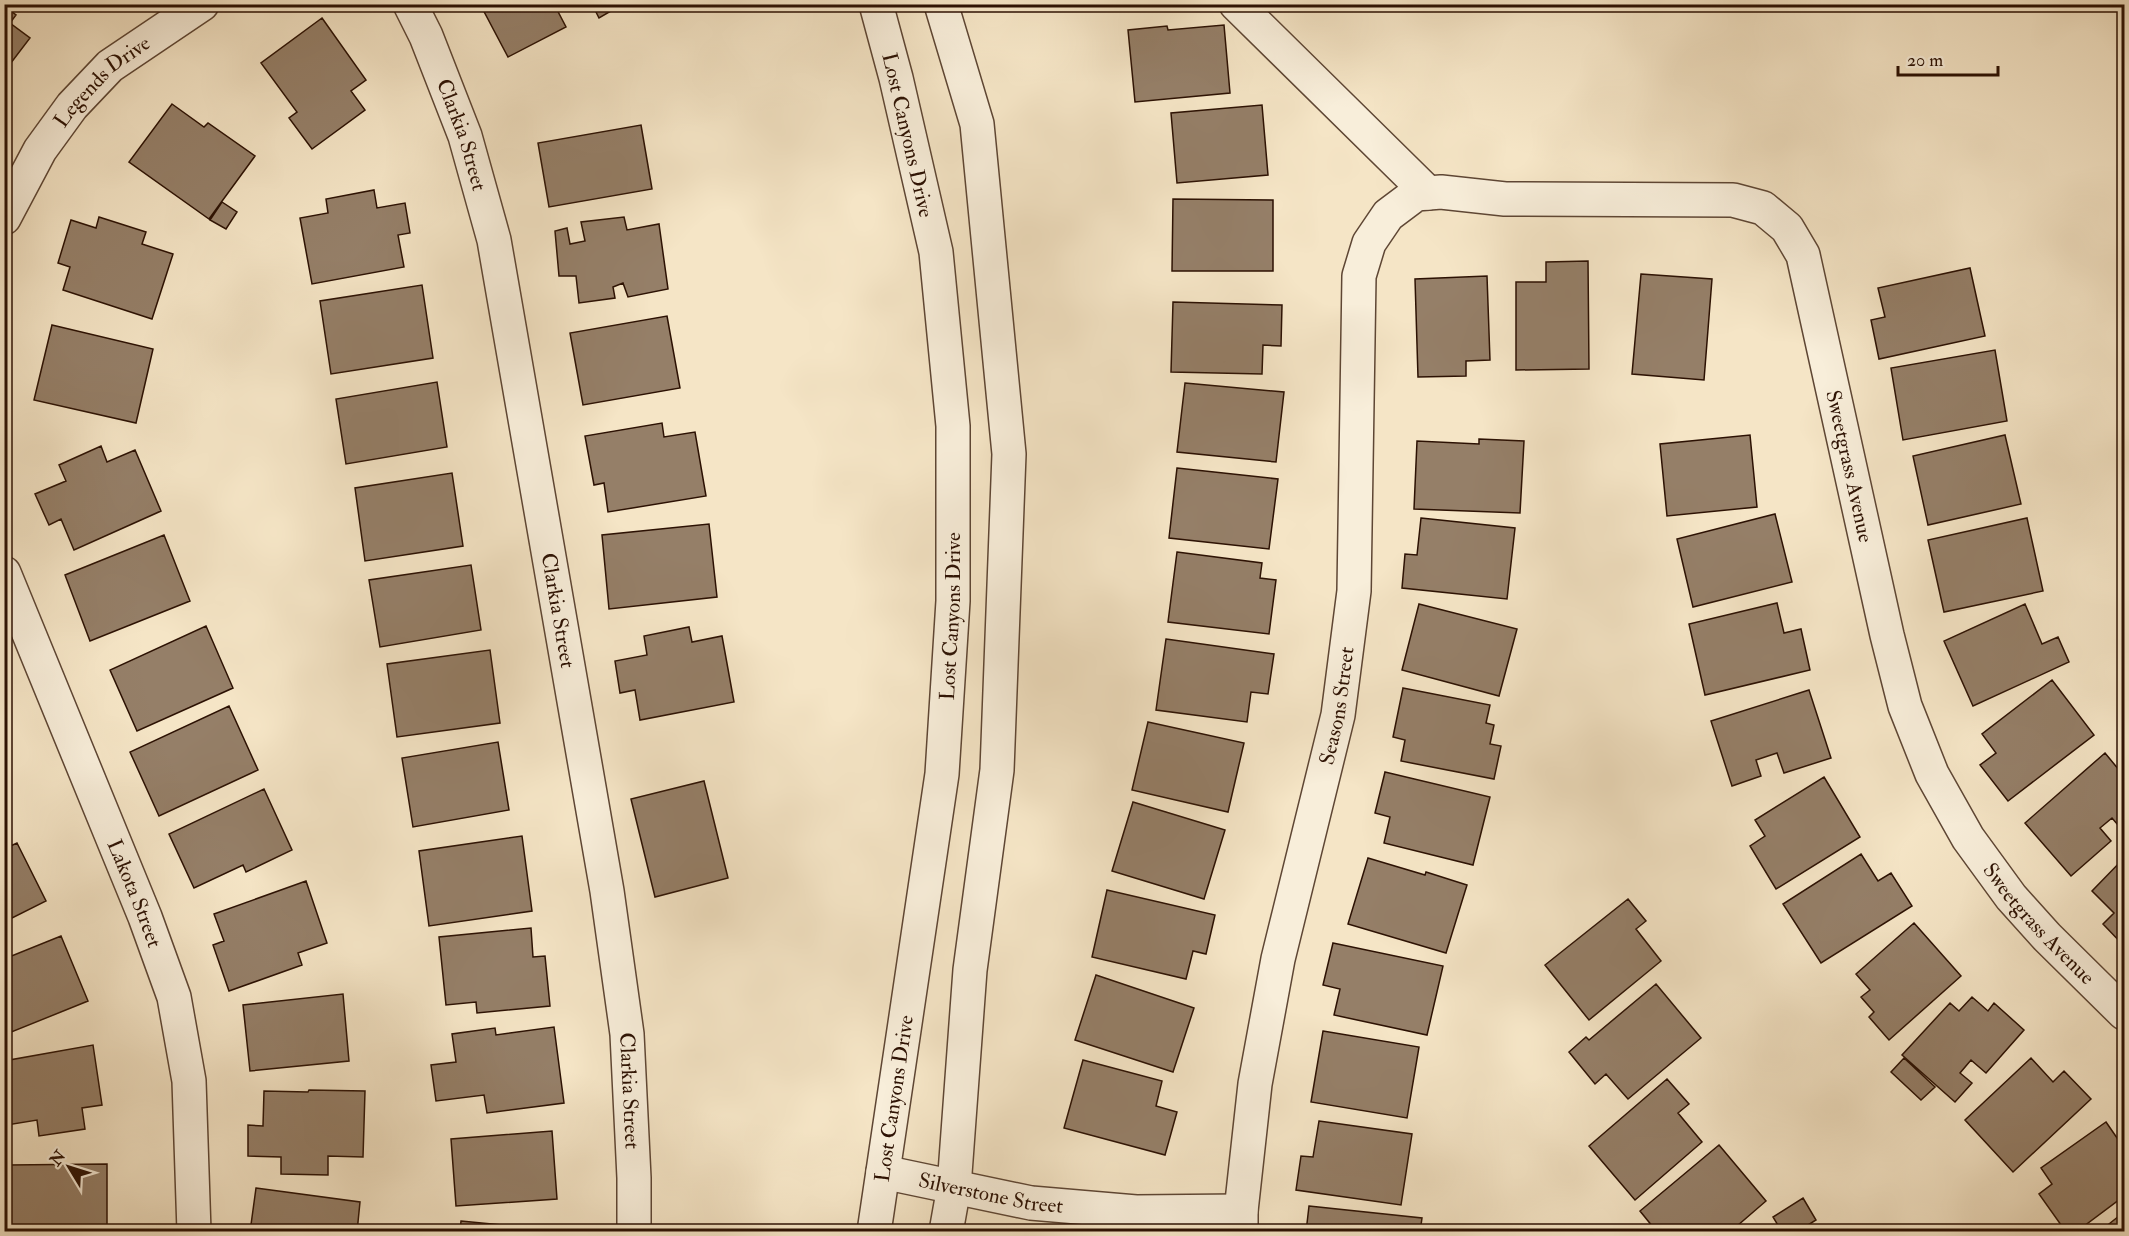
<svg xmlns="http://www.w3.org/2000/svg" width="2129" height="1236" font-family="'IM FELL Double Pica',serif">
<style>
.building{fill:#957f68;stroke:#2c1103;stroke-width:1.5}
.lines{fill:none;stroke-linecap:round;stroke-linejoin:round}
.minor-casing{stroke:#5e4634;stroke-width:36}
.minor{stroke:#f8eeda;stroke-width:33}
.labels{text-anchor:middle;stroke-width:4.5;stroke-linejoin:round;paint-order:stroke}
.street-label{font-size:21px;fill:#2c1103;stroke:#f8eeda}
</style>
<rect width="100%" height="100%" fill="#f5e5c6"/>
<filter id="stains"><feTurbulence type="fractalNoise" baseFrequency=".00333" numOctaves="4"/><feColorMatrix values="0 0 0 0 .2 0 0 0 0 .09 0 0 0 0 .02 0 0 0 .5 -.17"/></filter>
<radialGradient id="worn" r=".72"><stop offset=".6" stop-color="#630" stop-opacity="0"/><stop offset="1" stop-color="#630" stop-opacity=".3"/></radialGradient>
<path class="building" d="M480,4H554L566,27L508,57Z
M592,4H623L599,18Z
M4,6L16,15L10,23L30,38L4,72Z
M322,18L366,80L351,91L365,110L312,149L289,118L297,112L261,63Z
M1224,25L1230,93L1135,102L1128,30L1167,26L1168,30Z
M172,104L204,127L208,123L255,156L209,219L129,162Z
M1262,105L1268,175L1177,183L1171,113Z
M641,125L652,189L549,207L538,143Z
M374,190L377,208L405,203L410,233L398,235L404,267L312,284L300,218L328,213L326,199Z
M1173,199L1273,200V271H1172Z
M222,202L237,212L226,229L210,220Z
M99,217L146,232L142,244L173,254L152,319L63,290L70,267L58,263L71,220L96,228Z
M624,217L627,230L659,224L668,289L628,297L623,283L613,287L615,298L579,303L576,276H559L555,231L567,228L570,244L585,241L581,222Z
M1588,261L1589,369L1516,370V282H1546V262Z
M1970,268L1985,336L1879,359L1871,320L1885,317L1878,288Z
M1641,274L1712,279L1704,380L1632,374Z
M1487,276L1490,360L1466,361V376L1418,377L1415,279Z
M422,285L433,358L331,374L320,301Z
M1173,302L1282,305L1281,346L1263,345L1262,374L1171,372Z
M667,316L680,388L583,405L570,333Z
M52,325L153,349L136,423L34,400Z
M1995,350L2007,421L1903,440L1891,368Z
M437,382L447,447L346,464L336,399Z
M1185,383L1284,392L1276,462L1177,452Z
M662,423L664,437L695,432L706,496L608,512L604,483L594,485L585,436Z
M1750,435L1757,507L1667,516L1660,444Z
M2005,435L2021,504L1928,525L1913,456Z
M1479,439L1524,441L1520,513L1414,509L1417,441L1479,444Z
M101,446L107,462L135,450L161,511L74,550L61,519L49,525L35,494L66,481L59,465Z
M1177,468L1278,479L1269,549L1169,538Z
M452,473L463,546L365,561L355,488Z
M1775,514L1792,582L1693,607L1677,539Z
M1421,518L1515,528L1507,599L1402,588L1405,554L1417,555Z
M2027,518L2043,591L1944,612L1928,540Z
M709,524L717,597L609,609L602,535Z
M164,535L190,601L90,641L65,575Z
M1177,552L1262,563L1260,578L1276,580L1269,634L1168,622Z
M471,565L481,630L380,647L369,580Z
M1777,603L1784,633L1801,629L1810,670L1705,695L1689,624Z
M1419,604L1517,629L1499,696L1402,670Z
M2025,604L2042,644L2058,637L2069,662L1973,706L1944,641Z
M206,626L233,688L137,731L110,670Z
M689,627L692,642L722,636L734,702L640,720L635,690L620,693L615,661L647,655L644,636Z
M1166,639L1274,654L1268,694L1251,692L1247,722L1156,710Z
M490,650L500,723L397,737L387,664Z
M2052,680L2094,735L2008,801L1980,765L1996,753L1982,734Z
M1403,688L1490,705L1486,723L1494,725L1490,744L1501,746L1494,779L1401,761L1405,740L1393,737Z
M1809,690L1831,758L1784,773L1777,753L1756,760L1761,776L1732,786L1711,721Z
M229,706L258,770L159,816L130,752Z
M1148,722L1244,743L1228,812L1132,790Z
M498,742L509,810L413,827L402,758Z
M2105,753L2124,776V832L2112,818L2100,828L2111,841L2071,876L2025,823Z
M1385,772L1490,797L1473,865L1384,843L1390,817L1375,813Z
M1824,777L1860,837L1776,889L1750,846L1765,836L1755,820Z
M704,781L728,878L655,897L631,799Z
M264,789L292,850L246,872L243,865L194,888L169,834Z
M1133,802L1225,830L1204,899L1112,871Z
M522,836L532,911L429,926L419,851Z
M17,843L46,901L4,922V849Z
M1861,854L1878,881L1891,873L1912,906L1821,963L1783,904Z
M1368,858L1425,875L1426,872L1467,885L1446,953L1348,924Z
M2124,858V946L2103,924L2114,913L2092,891Z
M306,881L327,943L298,953L302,965L229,991L213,945L224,941L214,914Z
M1107,890L1215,915L1206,954L1193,951L1186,979L1092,957Z
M1628,899L1646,921L1636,929L1661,961L1589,1020L1545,965Z
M1914,923L1961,976L1889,1040L1869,1017L1874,1012L1861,997L1870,990L1856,974Z
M531,928L533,957L545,956L550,1006L477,1013L476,1002L446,1005L439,937Z
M61,936L88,1001L4,1035V959Z
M1333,943L1443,966L1427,1035L1334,1015L1340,989L1323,985Z
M1096,975L1194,1008L1173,1072L1075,1040Z
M1656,984L1701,1038L1628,1099L1606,1074L1595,1084L1569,1052L1586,1037L1589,1040Z
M343,994L349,1061L250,1071L243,1005Z
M1972,997L1988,1011L1994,1003L2024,1030L1986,1073L1971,1060L1960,1073L1972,1083L1955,1102L1902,1055L1950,1003L1959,1011Z
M554,1027L564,1103L487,1113L484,1095L436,1101L431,1065L456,1062L452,1034L495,1028L496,1035Z
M1323,1031L1419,1047L1407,1118L1311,1102Z
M93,1045L102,1105L82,1108L85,1129L39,1136L37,1120L7,1125L4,1111V1061Z
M1904,1058L1935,1087L1921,1100L1891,1072Z
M2031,1058L2053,1082L2064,1071L2091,1099L2013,1172L1965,1120Z
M1083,1060L1162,1081L1156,1106L1177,1112L1165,1155L1064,1128Z
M1667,1079L1689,1104L1678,1113L1702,1142L1635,1200L1589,1146Z
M309,1090L365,1091L363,1157L328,1156V1175L281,1174V1157L248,1156V1125L263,1126L264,1091L308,1092Z
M1319,1121L1412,1134L1401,1205L1296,1190L1301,1156L1313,1157Z
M2106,1122L2124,1148V1196L2076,1232H2066L2039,1194L2052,1184L2041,1168Z
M552,1131L557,1199L456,1206L451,1139Z
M1719,1145L1766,1201L1730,1232H1657L1640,1211Z
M107,1164V1232L8,1231V1165Z
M256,1188L360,1202L357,1232H250Z
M1803,1198L1816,1220L1797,1232H1782L1773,1217Z
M1309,1206L1422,1218L1420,1232H1306Z
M2124,1212V1232H2099Z
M461,1221L563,1231V1232H460Z"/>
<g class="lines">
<defs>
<g id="minor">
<path id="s1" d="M410,4L426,36L465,136L494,240L607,891L627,1034L634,1178V1232"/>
<path d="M941,4L977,124L1009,454L997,770L970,970L954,1187L946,1232"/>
<path d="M1236,4L1428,193"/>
<path id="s2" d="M4,218L40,150L72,106L110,66L202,4"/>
<path id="s3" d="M4,573L145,917L174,997L189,1081L194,1232"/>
<path id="s4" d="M883,1172L1031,1203L1136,1212L1241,1211"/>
<path id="s5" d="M874,1232L942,774L953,601V426L936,252L896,78L876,4"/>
<path id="s6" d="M1241,1232V1211L1255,1084L1278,959L1338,715L1354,591L1359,276L1369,243L1388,215L1416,194L1441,192L1505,199L1733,200L1763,208L1787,228L1803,255L1887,635L1905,706L1932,774L1968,838L2011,897L2047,937L2124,1013"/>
</g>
</defs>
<use href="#minor" class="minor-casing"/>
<use href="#minor" class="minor"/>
</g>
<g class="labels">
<g class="street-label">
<text dy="7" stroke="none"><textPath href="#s2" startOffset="170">Legends Drive</textPath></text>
<text dy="7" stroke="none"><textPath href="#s1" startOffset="141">Clarkia Street</textPath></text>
<text transform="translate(908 135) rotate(77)" y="7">Lost Canyons Drive</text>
<text dy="7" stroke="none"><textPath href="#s6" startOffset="1698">Sweetgrass Avenue</textPath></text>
<text dy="7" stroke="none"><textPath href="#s1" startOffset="627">Clarkia Street</textPath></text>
<text dy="7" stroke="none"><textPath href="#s5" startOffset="621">Lost Canyons Drive</textPath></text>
<text dy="7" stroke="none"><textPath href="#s6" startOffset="536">Seasons Street</textPath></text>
<text dy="7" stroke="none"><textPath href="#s3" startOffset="346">Lakota Street</textPath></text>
<text dy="7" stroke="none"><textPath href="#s6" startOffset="2202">Sweetgrass Avenue</textPath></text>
<text dy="7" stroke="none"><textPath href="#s1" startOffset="1113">Clarkia Street</textPath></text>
<text dy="7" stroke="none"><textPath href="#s5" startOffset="135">Lost Canyons Drive</textPath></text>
<text dy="7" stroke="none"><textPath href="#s4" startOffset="110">Silverstone Street</textPath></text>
</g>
</g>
<rect width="2129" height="1236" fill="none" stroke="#f5e5c6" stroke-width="24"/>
<rect x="6" y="6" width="2117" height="1224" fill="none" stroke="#2c1103" stroke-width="3"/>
<rect x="12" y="12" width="2105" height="1212" fill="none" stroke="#2c1103" stroke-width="1.5"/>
<g transform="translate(69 1167) rotate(308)" stroke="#f8eeda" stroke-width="4.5" paint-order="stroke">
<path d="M0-4.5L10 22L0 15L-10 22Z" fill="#2c1103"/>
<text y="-9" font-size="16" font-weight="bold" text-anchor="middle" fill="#2c1103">N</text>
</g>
<path d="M1898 66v9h100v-9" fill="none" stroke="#2c1103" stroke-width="3"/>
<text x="1907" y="66" font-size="18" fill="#2c1103" stroke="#f8eeda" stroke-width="4.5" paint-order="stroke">20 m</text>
<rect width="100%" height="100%" filter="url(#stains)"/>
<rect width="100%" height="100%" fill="url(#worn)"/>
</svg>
